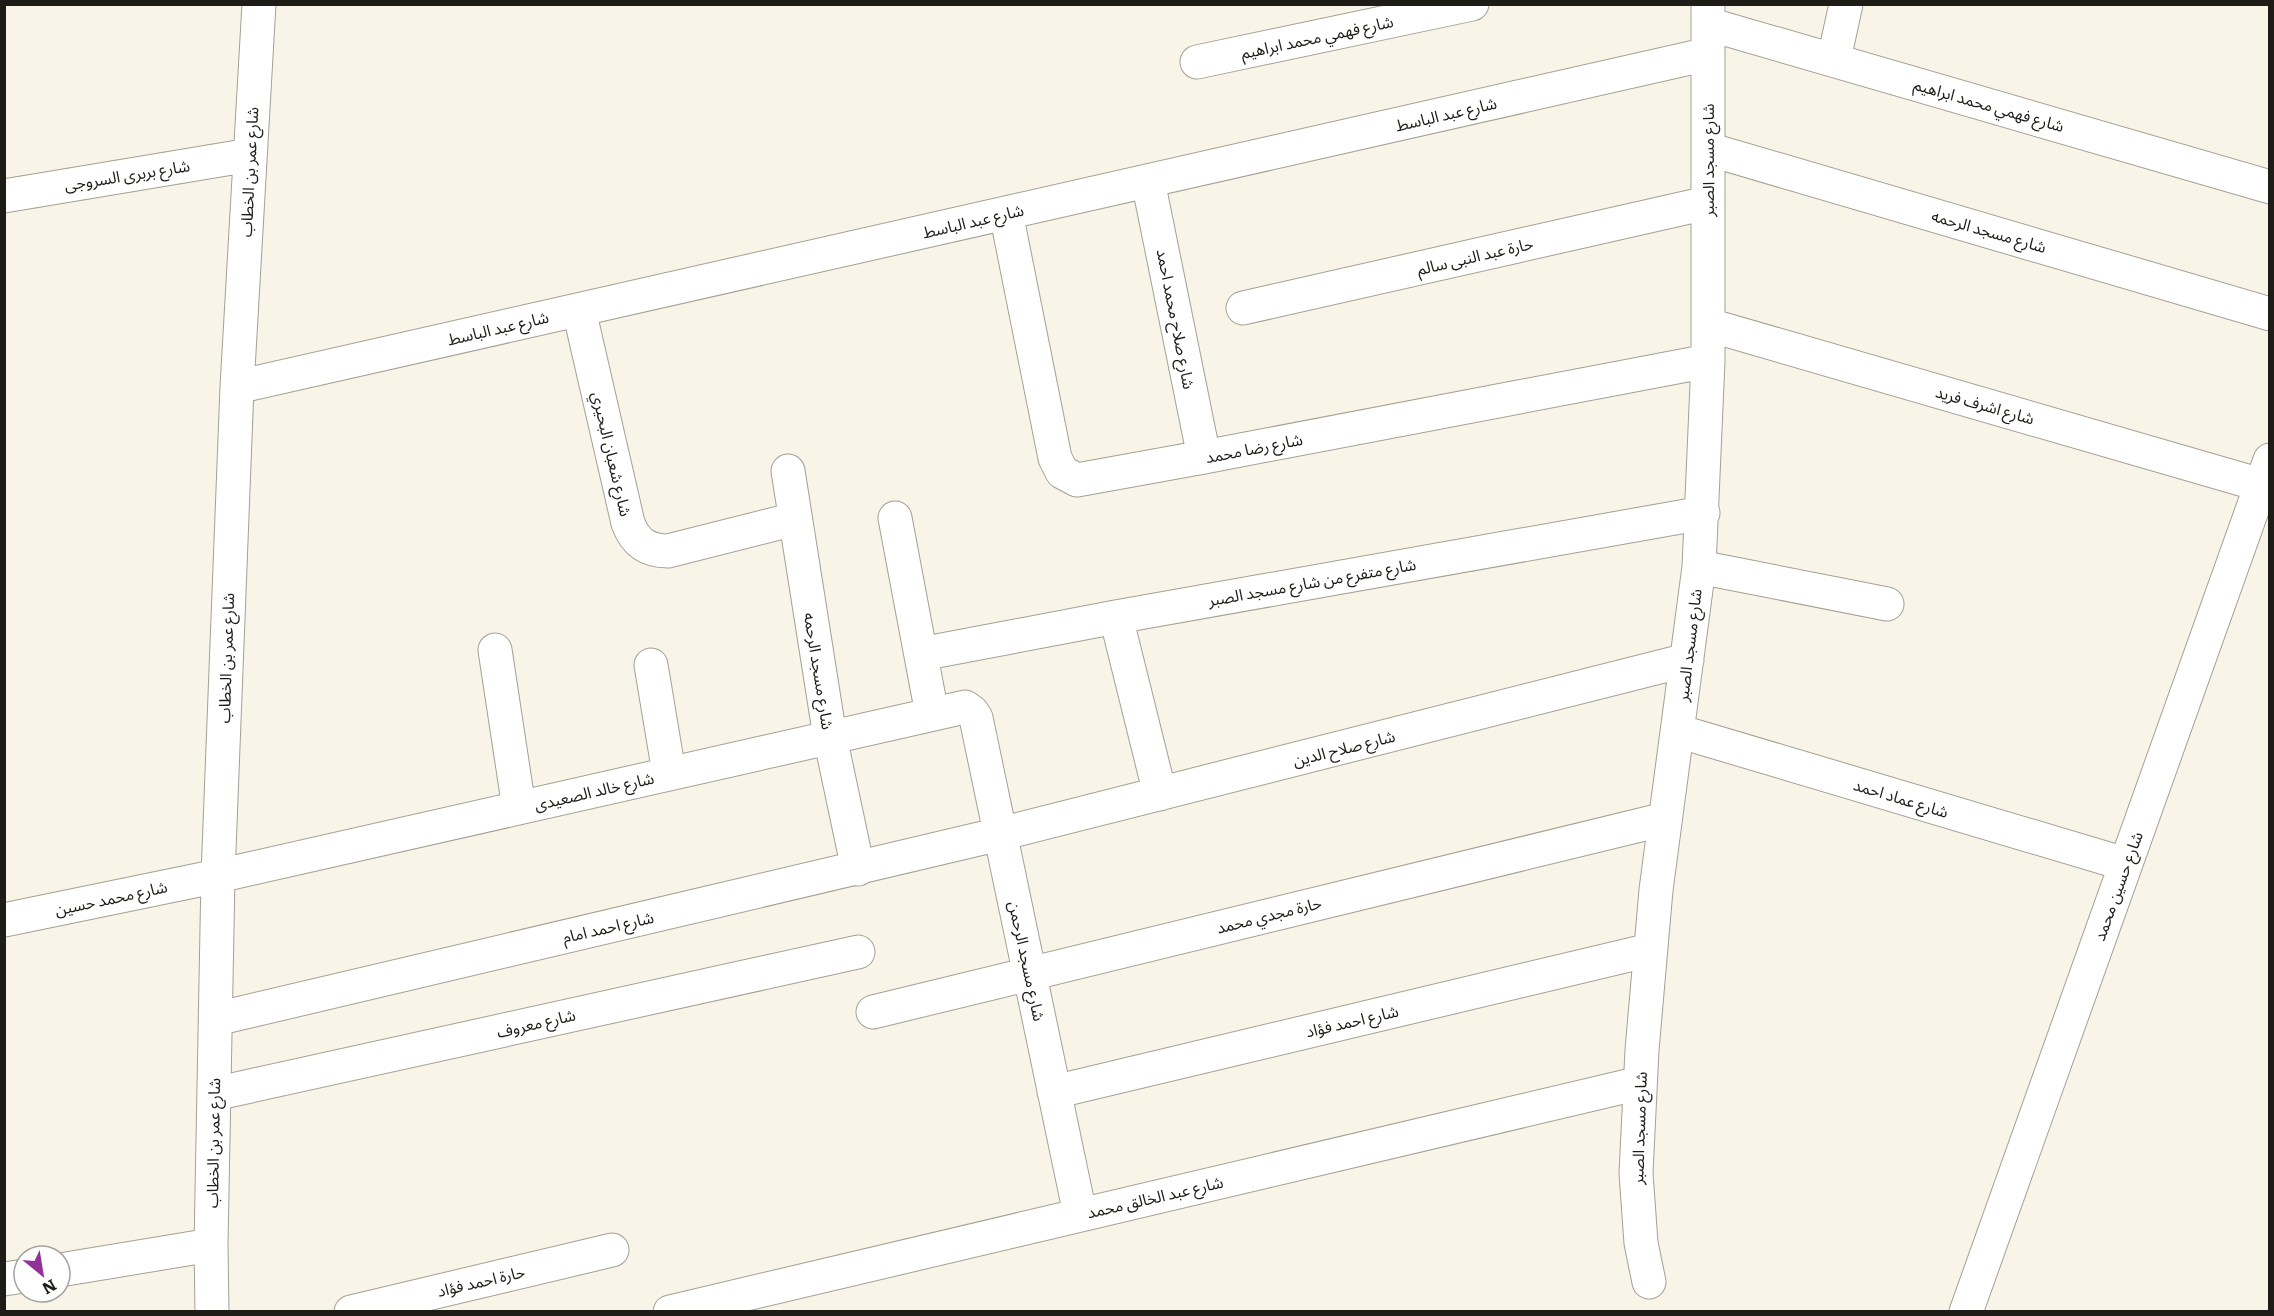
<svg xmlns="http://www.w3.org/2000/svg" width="2274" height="1316" font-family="Literata,'Noto Sans Arabic',serif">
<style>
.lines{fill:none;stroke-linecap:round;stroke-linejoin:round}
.minor-casing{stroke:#a4a094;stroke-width:35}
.minor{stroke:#fff;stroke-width:33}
.labels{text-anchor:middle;stroke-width:4.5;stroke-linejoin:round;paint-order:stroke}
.street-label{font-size:16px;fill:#1d1c17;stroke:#fff}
</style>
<rect width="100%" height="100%" fill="#f8f4e7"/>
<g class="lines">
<defs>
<path id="minor" d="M1708,24L2270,187
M1834,59L1846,4
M1197,62L1472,4
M1708,149L2270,314
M1148,181L1204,457
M4,196L250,155
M1006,213L1055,458L1062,472L1077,480L1204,457L1708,361
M1243,308L1707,203
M579,310L628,523C635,542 647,551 668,551L795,519
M1709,325L2261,485
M237,387L1708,54
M788,471L830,737L858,869
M895,518L932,714
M1699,567L1887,604
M1116,617L1160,794
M495,650L519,808
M921,654L1116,617L1703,513
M651,665L669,773
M1678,731L2125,864
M4,920L218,876L965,707L972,712L976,718L1080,1214
M873,1012L1665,819
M216,1019L1000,834L1687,660
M1054,1092L1650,950
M214,1094L858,952
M60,1270L211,1245
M4,1279L24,1276
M1649,1282L1641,1243L1636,1173L1642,1050L1656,890L1699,567L1708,361V4
M212,1312L211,1245L218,876L237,387L259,4
M351,1312L612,1250
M670,1312L1640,1083
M1966,1312L2270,460"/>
</defs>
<use href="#minor" class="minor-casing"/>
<use href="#minor" class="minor"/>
</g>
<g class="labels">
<g class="street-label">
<text transform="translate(1317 37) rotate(-12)" y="6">شارع فهمي محمد ابراهيم</text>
<text transform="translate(1989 105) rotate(16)" y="6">شارع فهمي محمد ابراهيم</text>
<text transform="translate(1446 114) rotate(-13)" y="6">شارع عبد الباسط</text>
<text transform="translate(1708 160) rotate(-90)" y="6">شارع مسجد الصبر</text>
<text transform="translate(249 172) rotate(-87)" y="6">شارع عمر بن الخطاب</text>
<text transform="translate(127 175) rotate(-9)" y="6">شارع بربرى السروجى</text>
<text transform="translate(973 221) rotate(-13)" y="6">شارع عبد الباسط</text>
<text transform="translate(1989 231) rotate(16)" y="6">شارع مسجد الرحمه</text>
<text transform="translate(1475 256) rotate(-13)" y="6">حارة عبد النبى سالم</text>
<text transform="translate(1176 319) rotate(79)" y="6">شارع صلاح محمد احمد</text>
<text transform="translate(498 328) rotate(-13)" y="6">شارع عبد الباسط</text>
<text transform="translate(1985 405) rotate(16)" y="6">شارع اشرف فريد</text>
<text transform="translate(1254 448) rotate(-11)" y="6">شارع رضا محمد</text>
<text transform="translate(612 454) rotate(77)" y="6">شارع شعبان البحيري</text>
<text transform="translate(1312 582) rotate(-10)" y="6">شارع متفرع من شارع مسجد الصبر</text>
<text transform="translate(1689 645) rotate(-83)" y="6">شارع مسجد الصبر</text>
<text transform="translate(226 658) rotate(-88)" y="6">شارع عمر بن الخطاب</text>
<text transform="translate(819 671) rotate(81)" y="6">شارع مسجد الرحمه</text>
<text transform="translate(1344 748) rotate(-14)" y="6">شارع صلاح الدين</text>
<text transform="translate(594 791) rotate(-13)" y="6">شارع خالد الصعيدى</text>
<text transform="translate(1901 798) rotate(17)" y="6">شارع عماد احمد</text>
<text transform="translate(2118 886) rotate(-70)" y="6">شارع حسين محمد</text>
<text transform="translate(111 898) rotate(-12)" y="6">شارع محمد حسين</text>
<text transform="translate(1269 915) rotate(-14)" y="6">حارة مجدي محمد</text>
<text transform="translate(608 927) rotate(-13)" y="6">شارع احمد امام</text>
<text transform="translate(1027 961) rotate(78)" y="6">شارع مسجد الرحمن</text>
<text transform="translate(1352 1021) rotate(-13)" y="6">شارع احمد فؤاد</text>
<text transform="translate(536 1023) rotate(-13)" y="6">شارع معروف</text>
<text transform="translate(1639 1128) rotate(-88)" y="6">شارع مسجد الصبر</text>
<text transform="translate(213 1143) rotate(-89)" y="6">شارع عمر بن الخطاب</text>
<text transform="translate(1155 1197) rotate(-13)" y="6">شارع عبد الخالق محمد</text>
<text transform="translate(481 1281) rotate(-13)" y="6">حارة احمد فؤاد</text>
</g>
</g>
<rect width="2274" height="1316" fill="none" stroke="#1d1c17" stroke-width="12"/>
<g transform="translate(42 1274) rotate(150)"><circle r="28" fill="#ffffff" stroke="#a5a4a2" stroke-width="1.5"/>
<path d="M0-4.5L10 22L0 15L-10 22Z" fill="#923199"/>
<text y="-9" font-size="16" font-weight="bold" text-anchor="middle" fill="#1d1c17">N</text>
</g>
</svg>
